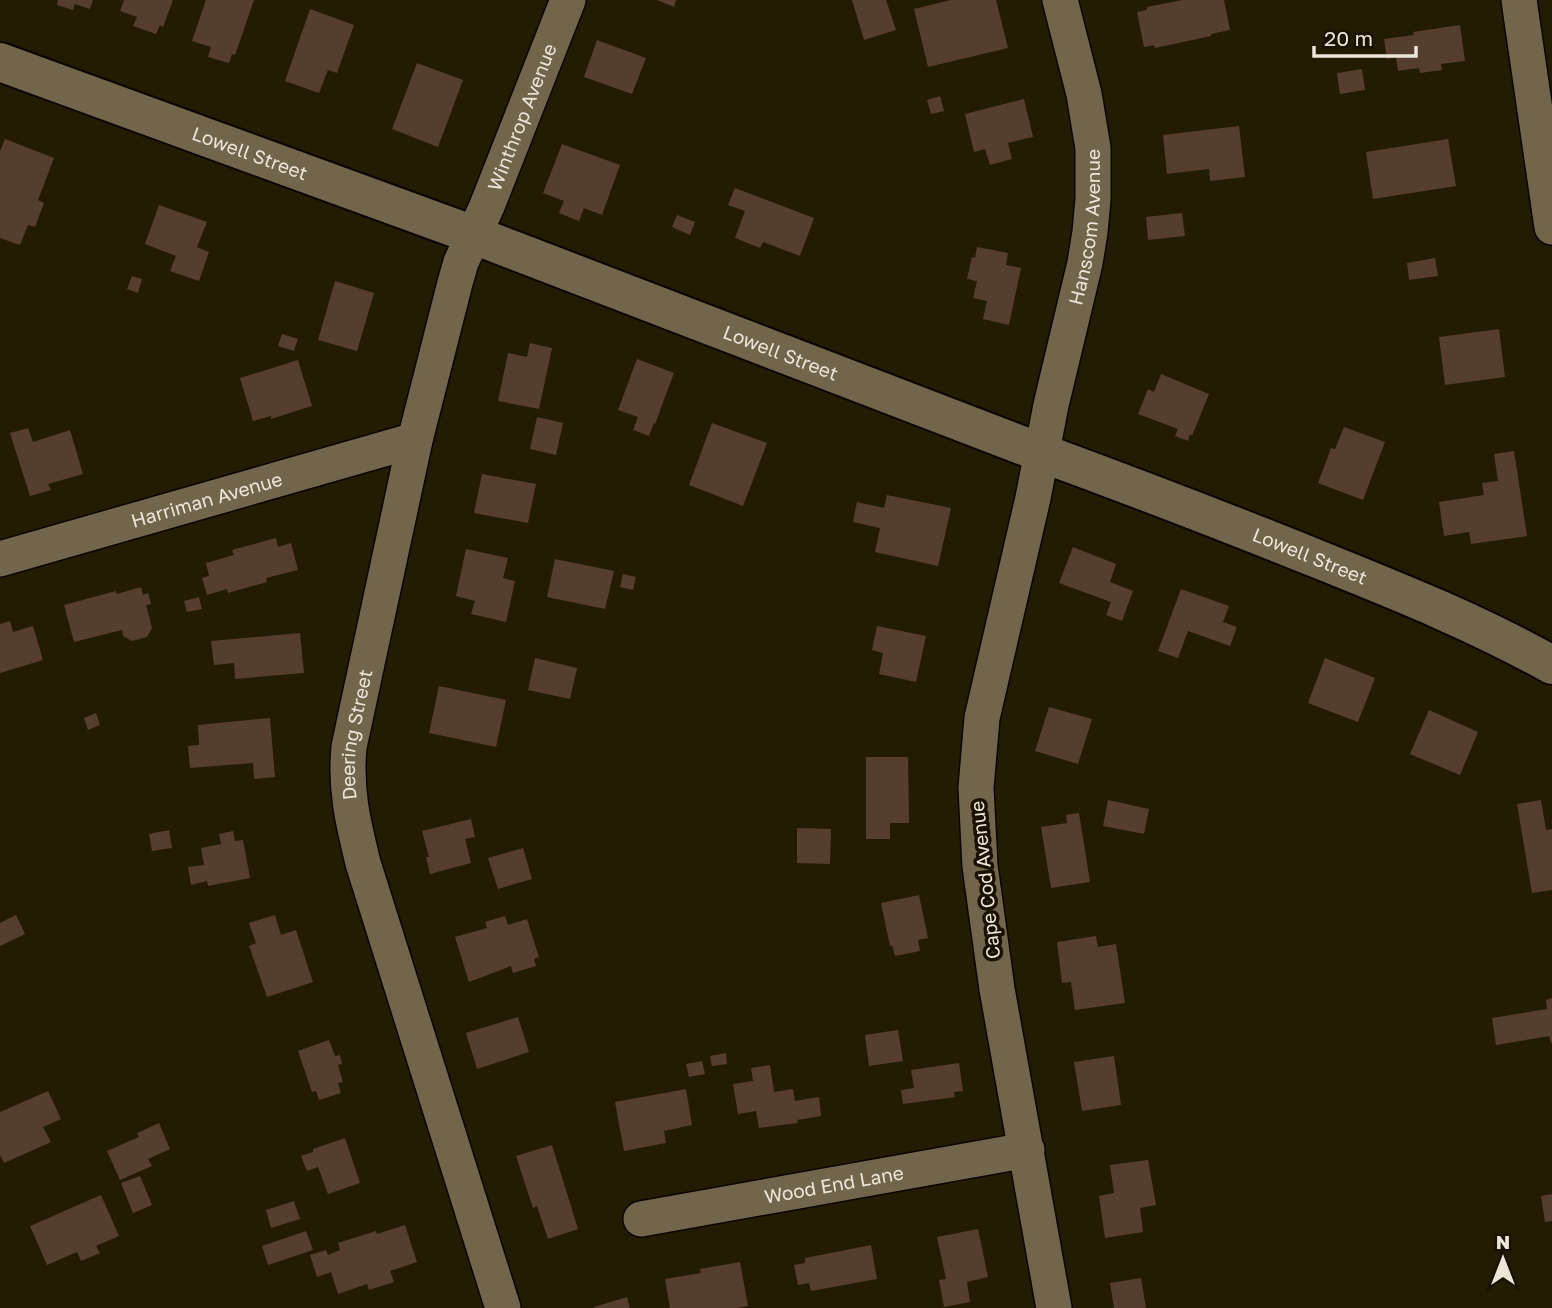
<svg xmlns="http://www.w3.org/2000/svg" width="1552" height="1308" font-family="'Golos Text',sans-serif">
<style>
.building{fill:#563e2e}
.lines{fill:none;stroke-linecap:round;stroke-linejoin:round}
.street-casing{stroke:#0d0500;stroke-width:38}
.secondary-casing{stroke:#0d0500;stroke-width:42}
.street{stroke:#71664b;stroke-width:35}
.secondary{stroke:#71664b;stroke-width:38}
.labels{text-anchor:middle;stroke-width:7;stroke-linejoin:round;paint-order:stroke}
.street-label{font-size:19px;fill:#ede6d8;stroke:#1b1100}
</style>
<rect width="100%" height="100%" fill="#241b03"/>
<path class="building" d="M58,0H93L90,9L75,4L73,10L57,5Z
M124,0H173L163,27L160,25L156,34L133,26L137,17L120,11Z
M206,0H254L235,55L232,54L229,63L208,57L211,47L192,41Z
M657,0H676L674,7Z
M852,0H886L896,30L864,40Z
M951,0H996L1008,48L928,67L914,9Z
M1182,0H1224L1230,30L1211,34V36L1155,48L1154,45L1144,47L1137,12L1147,10V7Z
M310,9L354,25L337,73L328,70L319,93L285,81Z
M1460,25L1465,61L1441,64L1442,70L1420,73L1419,68L1398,71L1396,57L1387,59L1384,39L1414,35L1413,32Z
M597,40L646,58L632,94L584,77Z
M417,63L463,80L438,147L392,129Z
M1362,69L1365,90L1340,94L1337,73Z
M940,96L944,111L931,114L927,100Z
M1024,99L1033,137L1008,143L1012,159L990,165L985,149L974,152L965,114Z
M1239,126L1245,177L1210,181L1209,169L1167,174L1163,135Z
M5,139L54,158L38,200L44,203L35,227L28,225L20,245L0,238V151Z
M1448,139L1456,186L1373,199L1366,152Z
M562,144L620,165L602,215L584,208L579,221L559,213L564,201L543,193Z
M735,188L814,218L800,256L763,242L760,248L735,238L745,211L728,205Z
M159,205L207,222L197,247L209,252L199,281L170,271L176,256L145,244Z
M1182,213L1185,236L1148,240L1146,217Z
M677,215L695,222L690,235L672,227Z
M977,247L1008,253L1006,265L1021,268L1009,325L983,319L987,301L973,298L977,281L967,279L972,257L975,258Z
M1435,258L1438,276L1409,280L1407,263Z
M132,276L142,279L138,293L127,289Z
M335,281L374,293L357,351L318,340Z
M1499,329L1505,377L1445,385L1439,337Z
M282,334L298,339L294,351L278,346Z
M530,343L552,348L539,409L498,401L508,353L527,357Z
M637,359L674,373L655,424L654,423L649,436L633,430L638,417L618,410Z
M298,360L312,406L271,419V416L253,421L240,378Z
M1161,374L1209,394L1192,436L1190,434L1188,441L1175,436L1178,429L1138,414L1148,389L1154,392Z
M537,417L563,423L556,455L530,449Z
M712,423L767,443L743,506L689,485Z
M1344,427L1385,442L1363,500L1318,483L1331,448L1335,449Z
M28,428L33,442L70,430L83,474L48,484L51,490L30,496L10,433Z
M1514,451L1527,536L1471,544L1469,532L1444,536L1439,502L1484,495L1482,483L1498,481L1494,454Z
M482,474L536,484L528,523L474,513Z
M887,495L951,508L938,566L875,552L880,528L853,522L857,502L884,508Z
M276,538L278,547L291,543L298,570L266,578L267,582L228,593L227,589L207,595L202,578L209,576L206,563L234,555L232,550Z
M1073,547L1116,564L1110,582L1133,591L1122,621L1106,615L1111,602L1059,583Z
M466,549L508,558L503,578L515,581L506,622L471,614L475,601L456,596Z
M555,559L614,571L605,609L547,597Z
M623,574L636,577L633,590L620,587Z
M141,587L143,595L148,593L151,604L146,605L152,628L147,637L132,641L123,636L122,630L74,642L64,605L116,591L117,594Z
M1181,589L1229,606L1223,622L1237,627L1230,646L1188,631L1178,658L1158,651Z
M199,597L202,609L187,612L184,601Z
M10,621L13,632L33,626L43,660L0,673V624Z
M877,626L926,636L916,682L879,674L883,653L872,650Z
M300,633L304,673L235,679L234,663L214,665L211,641Z
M535,658L577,668L570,699L528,690Z
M1325,658L1375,678L1358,722L1308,703Z
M439,686L506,700L496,747L429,733Z
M1049,707L1092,719L1078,764L1035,751Z
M1429,710L1478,732L1460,775L1410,754Z
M96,713L100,725L88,730L84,718Z
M270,718L275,777L254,779L253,763L190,768L188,746L199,745L198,725Z
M866,757H908L909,823H890V839H866Z
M1108,800L1149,809L1144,834L1103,826Z
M1541,800L1546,830L1552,829V890L1532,893L1517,804Z
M1079,813L1090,882L1051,888L1041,827L1067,823L1066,815Z
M471,819L475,837L465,839L471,863L430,874L426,857H429L422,831Z
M797,828L831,829L830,864L797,863Z
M169,830L172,848L152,851L149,834Z
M233,831L235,841L243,840L250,878L208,886L207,881L191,885L188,867L204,865L201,848L221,844L219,834Z
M523,848L532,879L498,889L488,858Z
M919,895L928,938L918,940L920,951L895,956L892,945L890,946L881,903Z
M16,915L25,934L0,946V923Z
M275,915L281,935L296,930L313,982L267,997L249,946L256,943L249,923Z
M505,916L508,925L527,919L539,957L534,959L536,966L513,973L511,966L469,982L455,937L487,928L485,922Z
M1096,936L1098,947L1116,944L1125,1003L1075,1010L1071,982L1062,983L1057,942Z
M1552,998V1043H1551L1549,1036L1496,1045L1492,1018L1547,1009L1546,1000Z
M518,1017L529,1052L477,1069L466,1033Z
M898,1030L903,1061L869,1066L865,1035Z
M329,1040L335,1056L340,1055L342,1064L338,1065L343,1082L338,1083L341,1093L319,1100L316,1091L312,1092L298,1051Z
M726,1053L727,1064L712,1066L710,1056Z
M1114,1056L1121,1105L1082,1111L1074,1062Z
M702,1061L705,1074L689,1077L686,1064Z
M959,1063L963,1091L954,1092L955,1097L903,1104L901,1090L914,1088L911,1070Z
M770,1065L774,1092L793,1089L795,1101L819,1097L821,1116L797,1120L798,1123L759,1128L756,1111L738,1114L733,1084L753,1081L751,1068Z
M686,1089L692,1125L664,1131L666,1143L624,1151L615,1102Z
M48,1091L61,1119L43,1127L51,1142L4,1163L0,1155V1112Z
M159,1123L170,1149L148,1159L152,1166L120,1180L107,1151L139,1137L137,1133Z
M345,1138L360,1183L328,1194L318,1167L307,1171L301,1156L313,1152V1149Z
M552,1145L578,1229L548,1239L537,1206L533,1208L516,1156Z
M1148,1160L1156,1205L1140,1208L1143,1232L1105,1238L1099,1196L1114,1193L1110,1165Z
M140,1176L152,1205L133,1213L121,1183Z
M1552,1194V1221L1545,1222L1541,1196Z
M101,1195L119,1236L96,1246L100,1253L81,1261L77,1252L47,1265L30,1226Z
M294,1201L300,1219L271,1228L266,1210Z
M405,1225L417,1262L390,1271L394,1282L369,1290L367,1284L338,1294L331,1272L317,1277L310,1255L326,1250L328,1255L340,1250L338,1243L376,1231L377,1234Z
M978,1229L988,1277L967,1282L970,1302L944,1307L939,1280L946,1279L937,1237Z
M306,1231L313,1250L268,1265L262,1246Z
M871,1245L877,1279L811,1291L809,1283L798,1285L794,1265L805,1263V1258Z
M740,1262L748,1306L737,1308H670L665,1279L701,1273L700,1269Z
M1141,1278L1146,1308H1114L1110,1283Z
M627,1297L630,1308H594V1307Z"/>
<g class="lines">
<defs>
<g id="street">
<path d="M1519,0L1552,227"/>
<path id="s1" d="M0,559L415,440"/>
<path id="s2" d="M641,1219L1027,1150"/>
<path id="s3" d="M503,1308L363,863C353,822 345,790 349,747L415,440L455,283L461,262L487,206L568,0"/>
<path id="s4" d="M1054,1308L997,989L980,866L976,788L982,718L1033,498L1051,405L1085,263L1090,232L1093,199V148L1084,94L1060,0"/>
</g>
<g id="secondary">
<path id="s5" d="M0,62L474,235L1042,453C1137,488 1231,524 1325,562C1402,593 1479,624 1552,665"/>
</g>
</defs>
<use href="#street" class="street-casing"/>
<use href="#secondary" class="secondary-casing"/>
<use href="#street" class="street"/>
<use href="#secondary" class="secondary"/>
</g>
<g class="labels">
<g class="street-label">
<text dy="7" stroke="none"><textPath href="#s3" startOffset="1239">Winthrop Avenue</textPath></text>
<text dy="7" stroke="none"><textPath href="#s5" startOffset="266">Lowell Street</textPath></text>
<text dy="7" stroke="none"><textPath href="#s4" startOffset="1099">Hanscom Avenue</textPath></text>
<text dy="7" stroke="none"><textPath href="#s5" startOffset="833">Lowell Street</textPath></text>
<text dy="7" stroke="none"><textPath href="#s1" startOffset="215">Harriman Avenue</textPath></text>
<text dy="7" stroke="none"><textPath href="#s5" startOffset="1400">Lowell Street</textPath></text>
<text dy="7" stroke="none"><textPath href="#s3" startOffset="597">Deering Street</textPath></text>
<text transform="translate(985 880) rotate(-96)" y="7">Cape Cod Avenue</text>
<text dy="7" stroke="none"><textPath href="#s2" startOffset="196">Wood End Lane</textPath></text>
</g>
</g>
<g transform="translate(1503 1259)" stroke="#1b1100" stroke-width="5" paint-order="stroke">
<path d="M0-5L12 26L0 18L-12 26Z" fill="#ede6d8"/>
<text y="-10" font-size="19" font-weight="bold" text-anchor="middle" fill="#ede6d8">N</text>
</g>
<path d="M1314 46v10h102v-10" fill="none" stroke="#ede6d8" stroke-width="3.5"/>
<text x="1324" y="46" font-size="21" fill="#ede6d8" stroke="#1b1100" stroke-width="5" paint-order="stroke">20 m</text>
</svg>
